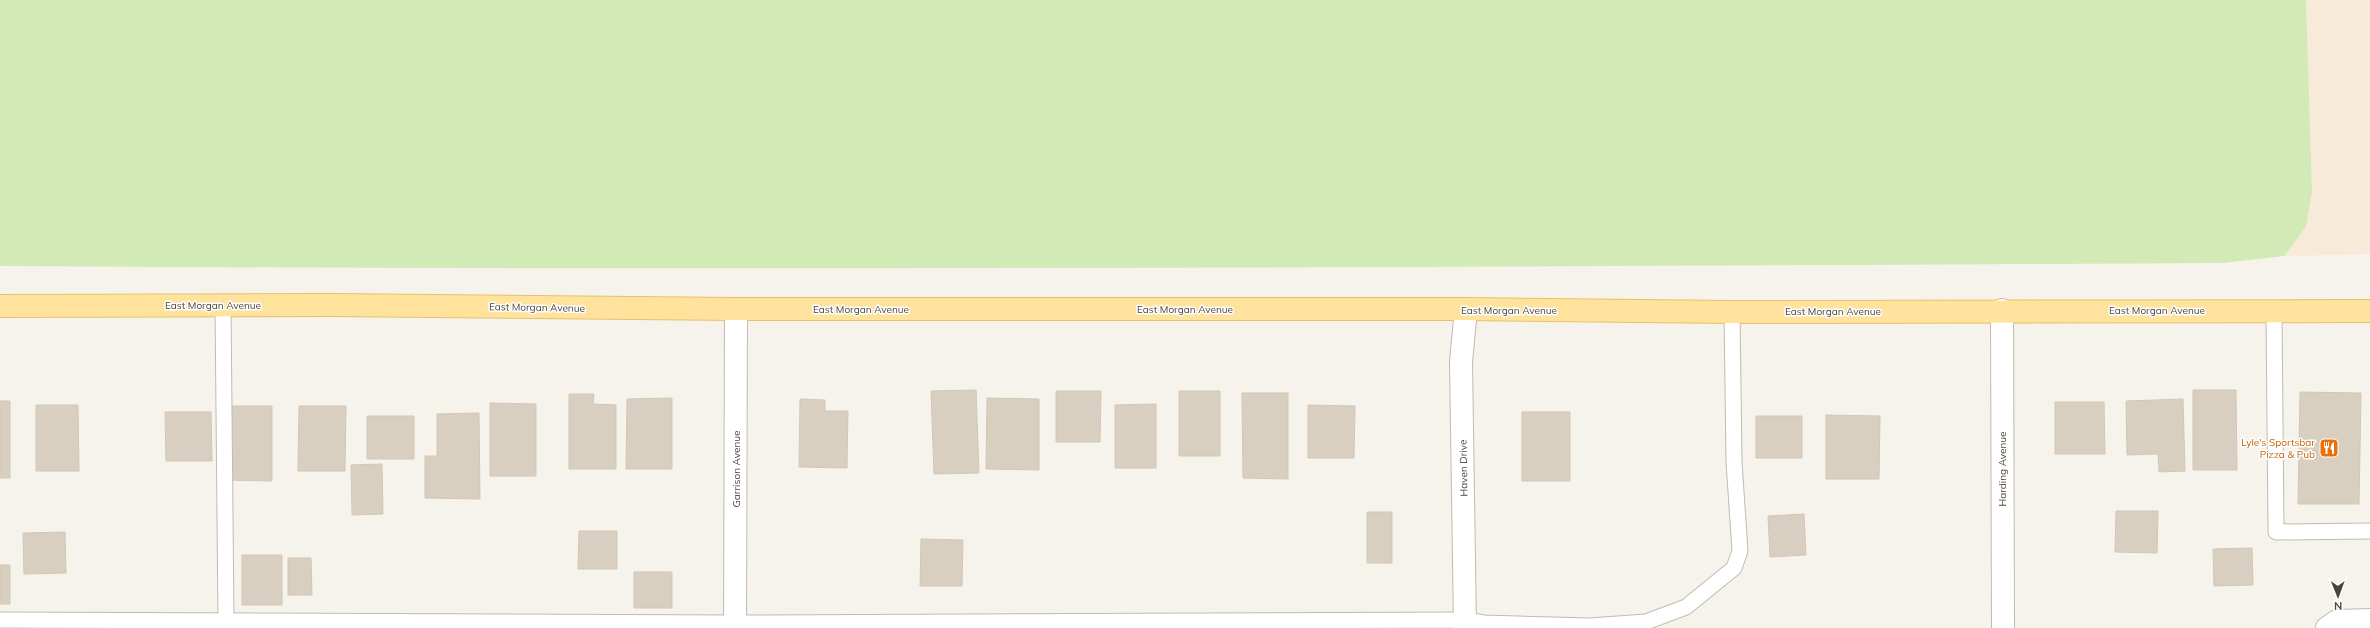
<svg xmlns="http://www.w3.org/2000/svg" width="2370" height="628" font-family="Mulish,sans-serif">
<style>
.commercial{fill:#f7ead8}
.green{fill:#d2eab5}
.building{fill:#d8cfc1;stroke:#d3c7b4}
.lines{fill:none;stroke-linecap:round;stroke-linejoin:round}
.lane-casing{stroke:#c2bbae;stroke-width:17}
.street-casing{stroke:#c2bbae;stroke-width:24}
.primary-casing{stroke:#e6c16a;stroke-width:24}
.lane{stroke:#fff;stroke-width:15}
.street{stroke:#fff;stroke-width:22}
.primary{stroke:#ffe39c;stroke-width:22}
.labels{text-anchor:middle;stroke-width:3;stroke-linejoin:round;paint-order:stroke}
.street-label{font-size:10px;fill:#4b4439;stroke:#fff}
.food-label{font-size:10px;fill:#c56008;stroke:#fff;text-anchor:end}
</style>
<rect width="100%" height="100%" fill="#f6f3ec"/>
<path class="commercial" d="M2306,0H2370V254L2284,256L2306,227L2312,192Z"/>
<path class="green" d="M0,0H2306L2312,192L2306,227L2284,256L2223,263C1482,267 741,271 0,266Z"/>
<path class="building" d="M976,390L979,473L934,474L931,391Z
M2193,390H2236L2237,470H2193Z
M1056,391H1101L1100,442H1056Z
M1179,391H1220V456H1179Z
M2300,392L2361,393L2359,504H2298Z
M1242,393H1288V479L1243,478Z
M569,394H594L593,404L616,405V469H569Z
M672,398V469H626L627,399Z
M987,398L1039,399V470L986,469Z
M800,399L825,400V411H848L847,468L799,467Z
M2183,399L2185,471L2159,472L2158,454L2127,455L2126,401Z
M0,401H10V478H0Z
M2055,402H2104L2105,454H2055Z
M490,403L536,404V476H490Z
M1156,404V468H1115V405Z
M36,405H78L79,471H36Z
M1308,405L1355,406L1354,458H1308Z
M226,406H272V481L226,480Z
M299,406H346L345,471H298Z
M165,412H211L212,461H166Z
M1522,412H1570V481H1522Z
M479,413L480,499L425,498V456H437V414Z
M1826,415L1880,416L1879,479H1826Z
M367,416H414V459H367Z
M1756,416H1802V458H1756Z
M382,464L383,514L352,515L351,465Z
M2116,511H2158L2157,553L2115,552Z
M1367,512H1392V563H1367Z
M1804,514L1806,555L1770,557L1768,516Z
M579,531H617V569H578Z
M65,532L66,573L24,574L23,533Z
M921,539L963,540L962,586H920Z
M2252,548L2253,585L2214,586L2213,549Z
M242,555H282V605H242Z
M288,558H311L312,595H288Z
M0,565H10V604H0Z
M634,572H672V608H634Z"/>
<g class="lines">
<defs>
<path id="lane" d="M223,305L226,621
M2274,311L2276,532L2370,531
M0,620L735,623L1465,620L1484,623L1590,626L1646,622L1686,607L1734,568L1740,551L1734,462L1732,312"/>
<path id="street" d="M2002,310L2003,628
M735,628L736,309
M1465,628L1461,362L1466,309
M2327,628L2337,621L2370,620"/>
<path id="primary" d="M0,306L330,305L736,309H1466L1732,312L2370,311"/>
</defs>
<use href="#lane" class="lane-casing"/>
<use href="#street" class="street-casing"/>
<use href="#primary" class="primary-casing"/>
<use href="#lane" class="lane"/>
<use href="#street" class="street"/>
<use href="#primary" class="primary"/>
</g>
<defs>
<symbol id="restaurant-square" viewBox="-11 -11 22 22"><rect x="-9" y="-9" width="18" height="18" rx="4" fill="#e8710a" stroke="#fff"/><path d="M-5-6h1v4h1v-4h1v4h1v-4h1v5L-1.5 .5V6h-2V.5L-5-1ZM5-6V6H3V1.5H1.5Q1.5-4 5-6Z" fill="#fff"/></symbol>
</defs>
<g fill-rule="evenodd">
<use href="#restaurant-square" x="2318" y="437" width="22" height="22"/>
</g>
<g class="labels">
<g class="street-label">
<text x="213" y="309">East Morgan Avenue</text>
<text transform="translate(537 307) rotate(1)" y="4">East Morgan Avenue</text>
<text x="861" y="313">East Morgan Avenue</text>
<text x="1185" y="313">East Morgan Avenue</text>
<text x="1509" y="314">East Morgan Avenue</text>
<text x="2157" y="314">East Morgan Avenue</text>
<text x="1833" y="315">East Morgan Avenue</text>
<text transform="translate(1463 468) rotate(-91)" y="4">Haven Drive</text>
<text transform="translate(736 469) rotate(-90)" y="4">Garrison Avenue</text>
<text transform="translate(2002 469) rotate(-90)" y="4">Harding Avenue</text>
</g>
<g class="food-label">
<text x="2315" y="446">Lyle's Sportsbar<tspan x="2315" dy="12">Pizza &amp; Pub</tspan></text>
</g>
</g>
<g transform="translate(2338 596) rotate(179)" stroke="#ffffff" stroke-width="3" paint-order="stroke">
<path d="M0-3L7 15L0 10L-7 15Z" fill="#4b4439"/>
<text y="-6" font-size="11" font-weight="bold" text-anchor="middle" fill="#4b4439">N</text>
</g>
</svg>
